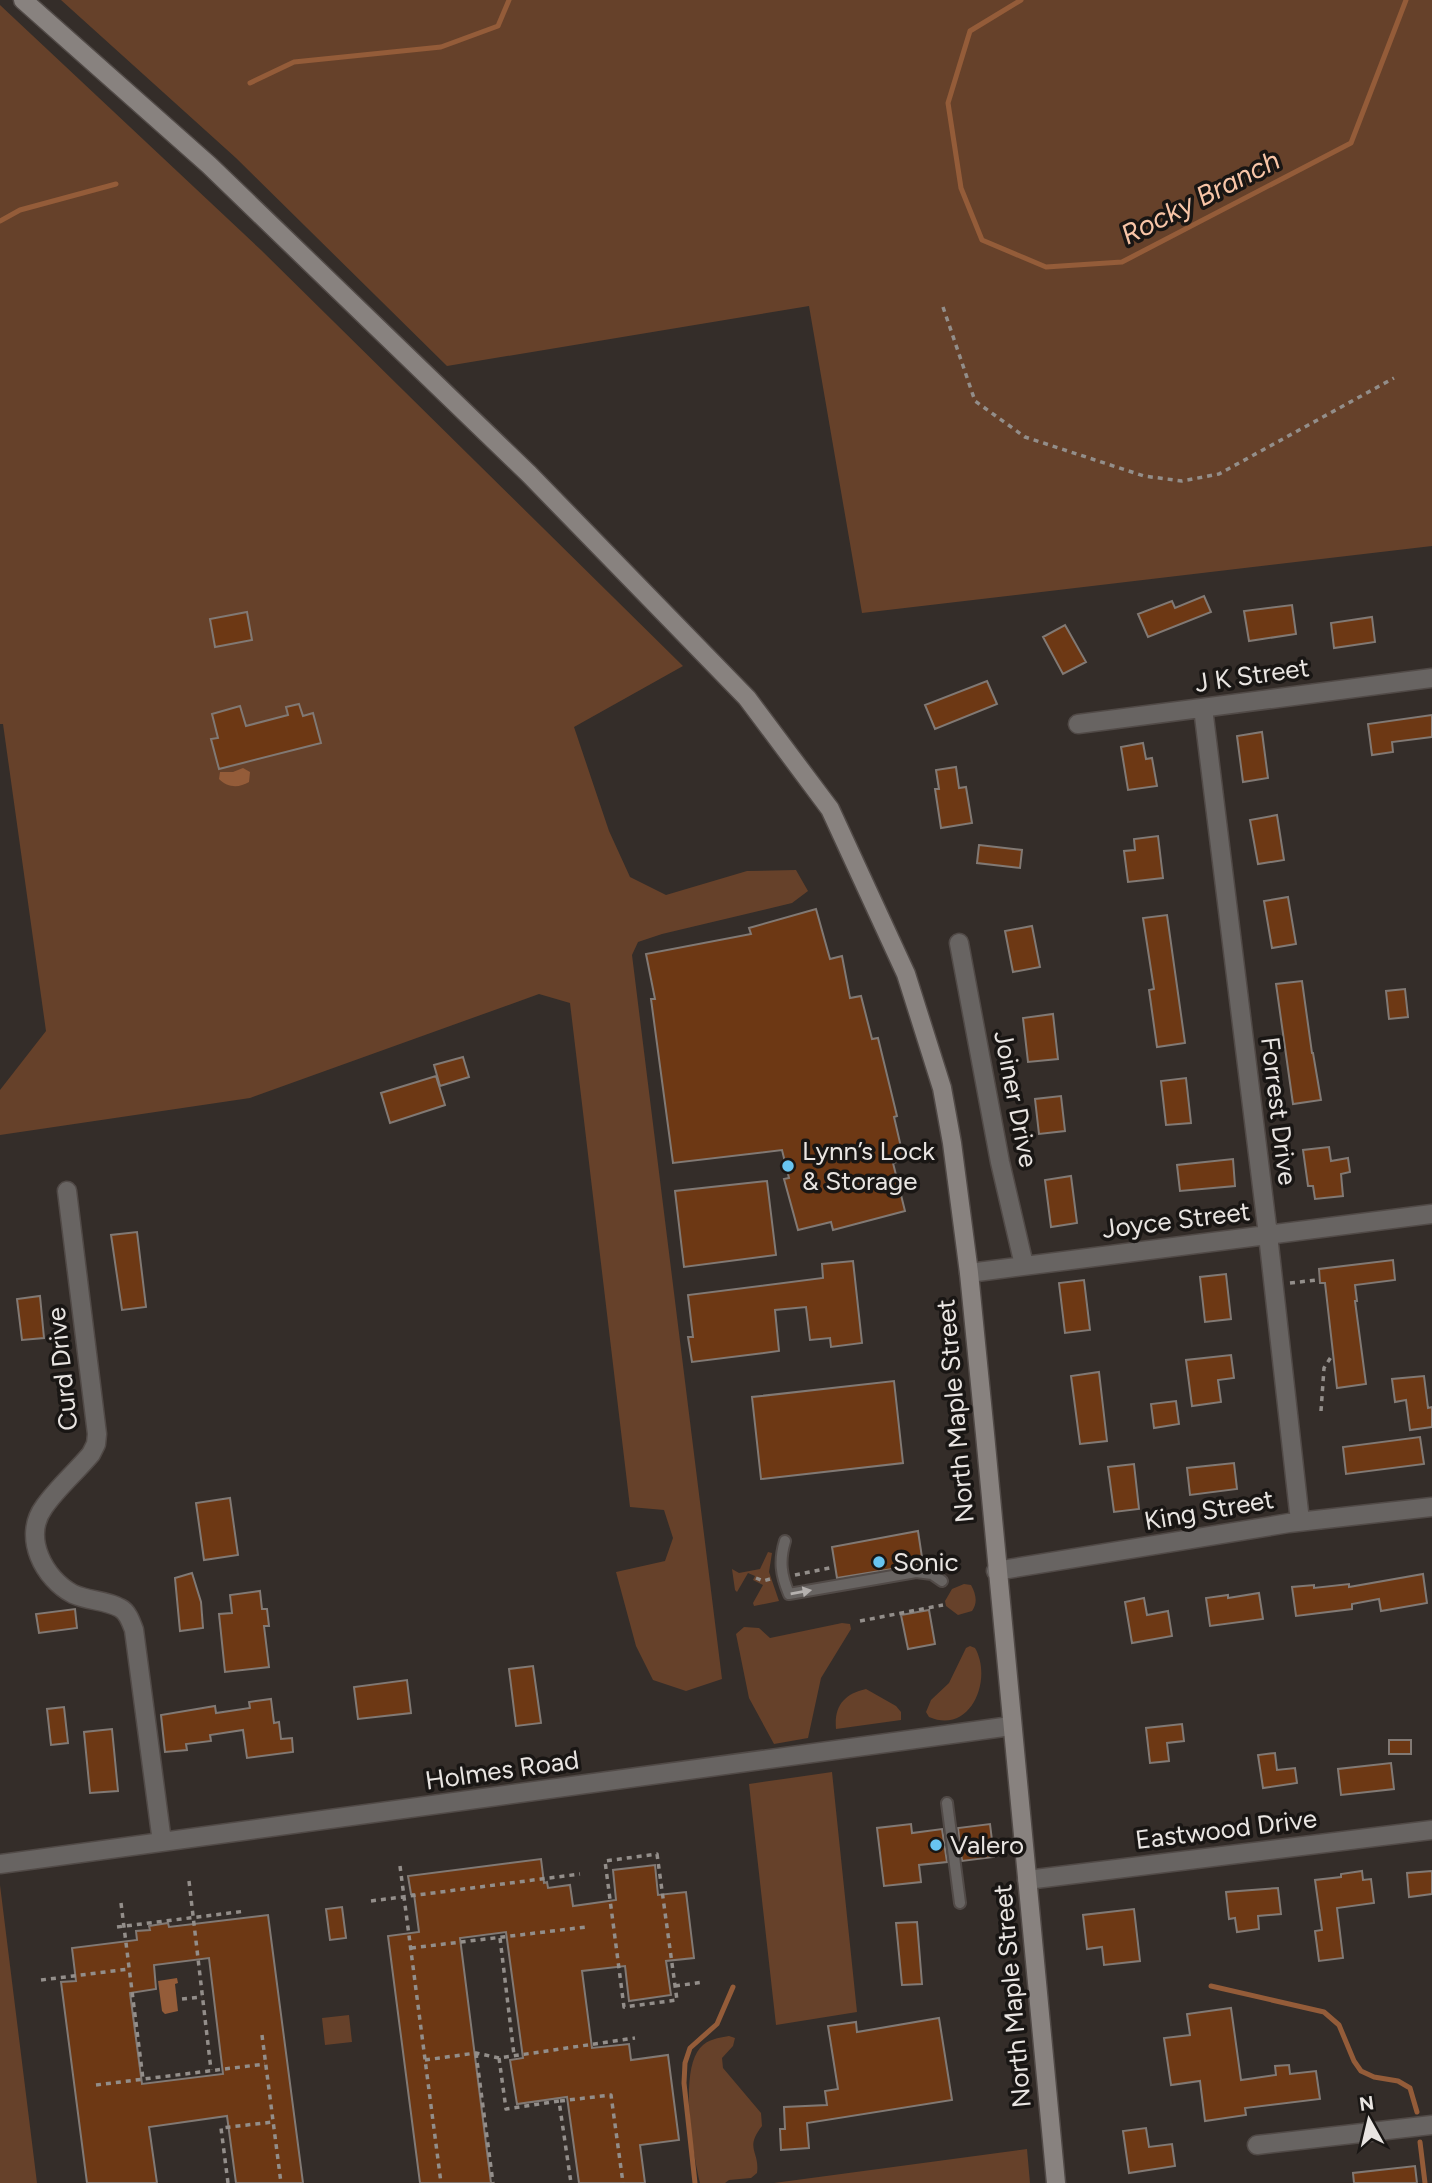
<svg xmlns="http://www.w3.org/2000/svg" width="1432" height="2183" font-family="Figtree,sans-serif">
<style>
.green{fill:#66412a}
.water{fill:#945c39}
.lines{fill:none;stroke-linecap:round;stroke-linejoin:round}
.stream{stroke:#945c39;stroke-width:5}
.building{fill:#6d3814;stroke:#817974;stroke-width:2;fill-rule:evenodd}
.lane-casing{stroke:#514a47;stroke-width:14}
.street-casing{stroke:#514a47;stroke-width:21}
.secondary-casing{stroke:#514a47;stroke-width:21}
.path{stroke:#938e8a;stroke-width:3.5;stroke-dasharray:5 5;stroke-linecap:butt}
.lane{stroke:#686462;stroke-width:10}
.street{stroke:#686462;stroke-width:18}
.secondary{stroke:#88827f;stroke-width:18}
.oneway{fill:#b5b1af}
.poi-dot{fill:#68c4f0;stroke:#191614;stroke-width:2.5}
.labels{text-anchor:middle;stroke-width:7;stroke-linejoin:round;paint-order:stroke}
.street-label{font-size:26px;fill:#e9e5e2;stroke:#191614}
.poi-label{font-size:26px;fill:#e9e5e2;stroke:#191614;text-anchor:start}
.water-label{font-size:28px;font-style:italic;fill:#f8c5a7;stroke:#191614}
</style>
<rect width="100%" height="100%" fill="#342d29"/>
<path class="green" d="M61,0H1432V546L862,613L809,306L447,366L236,158Z
M0,5L261,250L683,666L574,727L609,831L630,877L666,895L747,871L796,870L808,891L792,903L662,934L638,942L632,955L722,1679L686,1691L653,1680L636,1646L616,1572L665,1561L673,1538L664,1510L630,1507L570,1003L539,994L250,1098L0,1135V1090L46,1031L3,724H0Z
M768,1552L772,1553L769,1572L779,1601L754,1606L753,1603L763,1585L753,1580L755,1576L748,1573L737,1592L735,1590L732,1569L739,1573L760,1569Z
M964,1584L971,1585C976,1594 978,1603 972,1611L958,1615L946,1606L945,1601L952,1589Z
M842,1623L850,1624L851,1629L821,1678L808,1738L774,1744L749,1698L736,1634L744,1627L759,1628L770,1638Z
M970,1646L975,1648C993,1679 971,1735 929,1717L926,1712L931,1700L949,1683L966,1648Z
M866,1689L896,1706L901,1712V1720L836,1729C834,1706 844,1694 866,1689Z
M832,1772L857,2012L776,2025L749,1784Z
M0,1885L37,2183H0Z
M349,2015L352,2042L325,2045L322,2018Z
M729,2036L735,2038L733,2046L722,2058L723,2068L761,2113L762,2126C744,2149 760,2151 757,2173L751,2178L729,2180L725,2183H700C693,2154 679,2072 700,2048C708,2039 718,2038 729,2036Z
M1027,2149L1030,2183H774Z"/>
<path class="water" d="M243,768L250,772L249,782C239,788 228,788 219,779L220,772H233Z
M177,1978L178,1983L175,1984L178,2011L165,2014L162,2011L158,1981Z"/>
<g class="lines">
<path class="stream" d="M1021,0L970,31L948,103L961,188L982,240L1046,267L1122,262L1351,143L1406,0
M250,83L294,62L441,47L498,26L509,0
M0,221L20,210L116,184
M1211,1986L1324,2012L1339,2025L1354,2061L1361,2071L1374,2077L1398,2081L1410,2088L1417,2112
M1420,2142L1425,2183
M695,2183L684,2083L685,2063L690,2048L717,2024L733,1987"/>
</g>
<path class="building" d="M1204,596L1211,612L1148,637L1138,614L1172,601L1175,608Z
M1292,605L1296,634L1249,641L1244,611Z
M247,612L252,640L215,647L210,619Z
M1372,617L1375,642L1334,648L1331,623Z
M1065,625L1086,662L1063,674L1043,637Z
M987,681L997,704L935,729L925,705Z
M299,704L303,716L313,713L321,743L219,769L211,739L218,738L212,714L240,706L246,726L288,715L286,707Z
M1432,715V737L1392,742L1393,752L1372,755L1368,724Z
M1262,732L1268,778L1243,782L1237,736Z
M1143,743L1146,759L1152,758L1157,786L1128,790L1121,747Z
M956,767L959,788L966,787L972,823L941,828L935,789H939L936,770Z
M1277,815L1284,860L1258,864L1250,820Z
M1158,836L1163,878L1128,882L1124,851L1135,850L1134,839Z
M979,845L1022,850L1020,868L977,863Z
M1288,897L1296,944L1272,948L1264,901Z
M816,909L830,959L842,956L850,998L861,996L872,1039L878,1038L897,1116L894,1117L904,1160L893,1163L905,1211L833,1230L831,1222L798,1230L784,1179L789,1178L782,1150L673,1163L651,999H655L646,954L751,934L749,928Z
M1167,915L1185,1043L1157,1047L1149,990L1154,989L1143,918Z
M1032,926L1040,967L1013,972L1005,931Z
M1302,981L1312,1053H1313L1321,1100L1293,1104L1276,984Z
M1405,989L1408,1017L1389,1019L1386,991Z
M1053,1014L1058,1059L1028,1062L1023,1018Z
M463,1057L469,1077L440,1086L434,1065Z
M436,1076L445,1105L390,1123L381,1093Z
M1186,1078L1191,1123L1166,1125L1161,1081Z
M1061,1096L1065,1131L1039,1134L1035,1099Z
M1329,1147L1331,1161L1348,1158L1350,1172L1341,1174L1343,1196L1315,1199L1313,1186H1308L1303,1150Z
M1233,1159L1235,1186L1180,1191L1177,1165Z
M1071,1176L1077,1223L1051,1227L1045,1180Z
M767,1181L776,1255L684,1267L675,1191Z
M137,1232L146,1307L122,1310L111,1235Z
M1393,1260L1395,1280L1355,1285L1357,1301H1355L1366,1384L1337,1388L1325,1283H1320L1319,1269Z
M853,1261L862,1343L831,1347L830,1338L810,1340L806,1307L775,1310L779,1351L692,1362L688,1337H693L688,1295L823,1278L822,1264Z
M1226,1274L1231,1319L1205,1322L1200,1277Z
M1084,1280L1090,1330L1065,1333L1059,1283Z
M40,1296L44,1338L22,1340L17,1299Z
M1231,1355L1234,1378L1218,1380L1221,1402L1192,1406L1186,1360Z
M1099,1372L1107,1441L1080,1444L1071,1376Z
M1424,1376L1428,1408L1432,1407V1427L1410,1430L1406,1400L1395,1402L1392,1379Z
M894,1381L903,1463L761,1479L752,1397Z
M1176,1401L1179,1424L1154,1428L1151,1404Z
M1420,1437L1424,1464L1346,1474L1343,1447Z
M1234,1463L1237,1489L1190,1495L1187,1468Z
M1134,1464L1139,1509L1114,1512L1108,1467Z
M230,1498L238,1555L204,1560L196,1503Z
M918,1531L923,1564L837,1578L832,1547Z
M192,1573L201,1602L203,1628L180,1631L175,1578Z
M1423,1574L1427,1603L1381,1611L1379,1599L1352,1604V1609L1296,1616L1292,1587L1314,1585V1588L1349,1584V1587Z
M260,1591L262,1609H267L269,1626H264L269,1667L225,1672L219,1614L232,1613L230,1595Z
M1259,1593L1263,1619L1210,1626L1206,1598L1228,1595V1598Z
M1144,1598L1147,1615L1168,1611L1172,1636L1132,1643L1125,1602Z
M75,1609L77,1628L39,1633L36,1614Z
M929,1610L935,1644L908,1649L901,1615Z
M533,1666L541,1723L516,1726L509,1669Z
M407,1680L411,1713L358,1719L354,1687Z
M271,1699L274,1723L279,1722L281,1739L292,1738L293,1752L247,1758L243,1730L210,1735L211,1741L186,1744L187,1750L165,1752L161,1715L215,1706L216,1713L250,1708L249,1702Z
M64,1707L68,1743L51,1745L47,1709Z
M1182,1724L1184,1741L1167,1743L1169,1761L1150,1763L1146,1728Z
M112,1729L118,1791L90,1793L84,1732Z
M1389,1740H1411V1754H1389Z
M1275,1753L1277,1770L1295,1768L1297,1783L1263,1788L1258,1755Z
M1391,1763L1394,1789L1341,1795L1338,1769Z
M911,1824L912,1833L942,1829L947,1862L919,1865L921,1882L884,1886L877,1828Z
M990,1824L994,1857L962,1861L958,1828Z
M541,1859L544,1883L547,1882L548,1888L570,1885L573,1906L616,1900L613,1870L655,1865L658,1895L686,1892L694,1958L666,1961L671,1995L629,2001L625,1966L582,1971L592,2048L629,2044L631,2060L668,2055L679,2140L640,2145L645,2183H579L567,2097L517,2104L510,2060L523,2058L506,1932L460,1938L491,2183H420L388,1936L419,1932L414,1894H411L408,1876Z
M1362,1871L1363,1880L1371,1879L1374,1903L1337,1908L1343,1958L1319,1961L1315,1931L1322,1930L1315,1880L1341,1877V1874Z
M1432,1871V1894L1409,1897L1407,1873Z
M1278,1888L1281,1914L1258,1916L1259,1929L1237,1932L1235,1918L1229,1919L1226,1892Z
M342,1907L346,1938L330,1940L326,1909Z
M1134,1909L1140,1961L1104,1965L1102,1947L1087,1949L1083,1915Z
M268,1915L303,2183H236L227,2116L149,2127L157,2183H87L61,1982L76,1981L72,1948L137,1940L136,1931L150,1930L149,1926L168,1923L169,1927ZM209,1958L223,2074L142,2084L130,1993L156,1989L154,1965Z
M917,1922L922,1984L902,1985L896,1923Z
M1231,2008L1241,2080L1276,2075L1275,2066L1289,2065L1290,2074L1316,2071L1320,2099L1245,2108L1246,2115L1205,2121L1200,2081L1171,2085L1164,2038L1190,2035L1187,2014Z
M939,2018L952,2100L807,2123L809,2148L781,2150L780,2129H785L784,2107L827,2105L825,2091L838,2089L828,2026L856,2022L857,2032Z
M1146,2128L1149,2147L1172,2144L1175,2166L1129,2173L1123,2131Z
M1415,2166L1417,2183H1354L1353,2173Z"/>
<g class="lines">
<defs>
<path id="lane" d="M785,1541C779,1561 781,1575 789,1594L916,1572L932,1574L942,1581
M947,1803L960,1903"/>
<path id="street" d="M1203,708L1268,1235L1300,1521
M1078,724L1432,678
M959,943L1000,1162L1024,1265
M67,1191L97,1434L96,1444L91,1454C76,1472 57,1488 44,1507C22,1537 44,1579 73,1594C88,1601 106,1600 120,1608C128,1612 131,1622 134,1630L162,1842
M969,1273L1432,1214
M996,1571L1289,1523L1432,1507
M0,1864L1011,1726
M1027,1880L1432,1830
M1257,2145L1432,2125"/>
<path id="secondary" d="M23,0L209,165L529,474L747,698L830,809L906,974L942,1088L952,1143L969,1273L985,1434L1056,2183"/>
</defs>
<use href="#lane" class="lane-casing"/>
<use href="#street" class="street-casing"/>
<use href="#secondary" class="secondary-casing"/>
<path class="path" d="M943,307L975,401L1025,437L1144,476L1182,481L1219,474L1394,378
M1290,1283L1317,1280
M1321,1411L1324,1368L1331,1357
M795,1575L834,1567
M756,1578L763,1581L770,1579
M860,1621L943,1605
M657,1854L677,2000L624,2007L605,1861Z
M400,1866L441,2183
M189,1881L211,2070
M371,1901L580,1874
M121,1903L143,2079
M117,1927L246,1911
M500,1938L514,2055
M411,1948L586,1927
M41,1980L129,1969
M675,1986L704,1982
M182,1999L202,1997
M262,2035L281,2183
M476,2053L493,2183
M499,2058L506,2109L559,2101L571,2183
M425,2060L476,2053L499,2058L635,2038
M96,2085L265,2064
M560,2101L611,2095L623,2183
M228,2183L221,2128L273,2122"/>
<use href="#lane" class="lane"/>
<use href="#street" class="street"/>
<use href="#secondary" class="secondary"/>
</g>
<defs><path id="oneway-solid" d="M-6-.8H1V-3.2L6.5 0L1 3.2V.8H-6Z" transform="scale(1.75)"/></defs>
<use class="oneway" href="#oneway-solid" transform="translate(801 1592) rotate(-10)"/>
<g class="poi-dot">
<circle cx="788" cy="1166" r="7"/>
<circle cx="879" cy="1562" r="7"/>
<circle cx="936" cy="1845" r="7"/>
</g>
<g class="labels">
<g class="street-label">
<text transform="translate(1252 675) rotate(-8)" y="9">J K Street</text>
<text transform="translate(1016 1099) rotate(79)" y="9">Joiner Drive</text>
<text transform="translate(1279 1111) rotate(83)" y="9">Forrest Drive</text>
<text transform="translate(1176 1220) rotate(-7)" y="9">Joyce Street</text>
<text transform="translate(62 1369) rotate(-96)" y="9">Curd Drive</text>
<text transform="translate(955 1411) rotate(-95)" y="9">North Maple Street</text>
<text transform="translate(1209 1510) rotate(-10)" y="9">King Street</text>
<text transform="translate(502 1770) rotate(-8)" y="9">Holmes Road</text>
<text transform="translate(1226 1829) rotate(-7)" y="9">Eastwood Drive</text>
<text transform="translate(1012 1996) rotate(-95)" y="9">North Maple Street</text>
</g>
<g class="poi-label">
<text x="802" y="1160">Lynn’s Lock<tspan x="802" dy="30">&amp; Storage</tspan></text>
<text x="893" y="1571">Sonic</text>
<text x="950" y="1854">Valero</text>
</g>
<g class="water-label">
<text transform="translate(1200 197) rotate(-27)" y="10">Rocky Branch</text>
</g>
</g>
<g transform="translate(1369 2120) rotate(352)" stroke="#191614" stroke-width="5" paint-order="stroke">
<path d="M0-5L12 26L0 18L-12 26Z" fill="#e9e5e2"/>
<text y="-10" font-size="19" font-weight="bold" text-anchor="middle" fill="#e9e5e2">N</text>
</g>
</svg>
